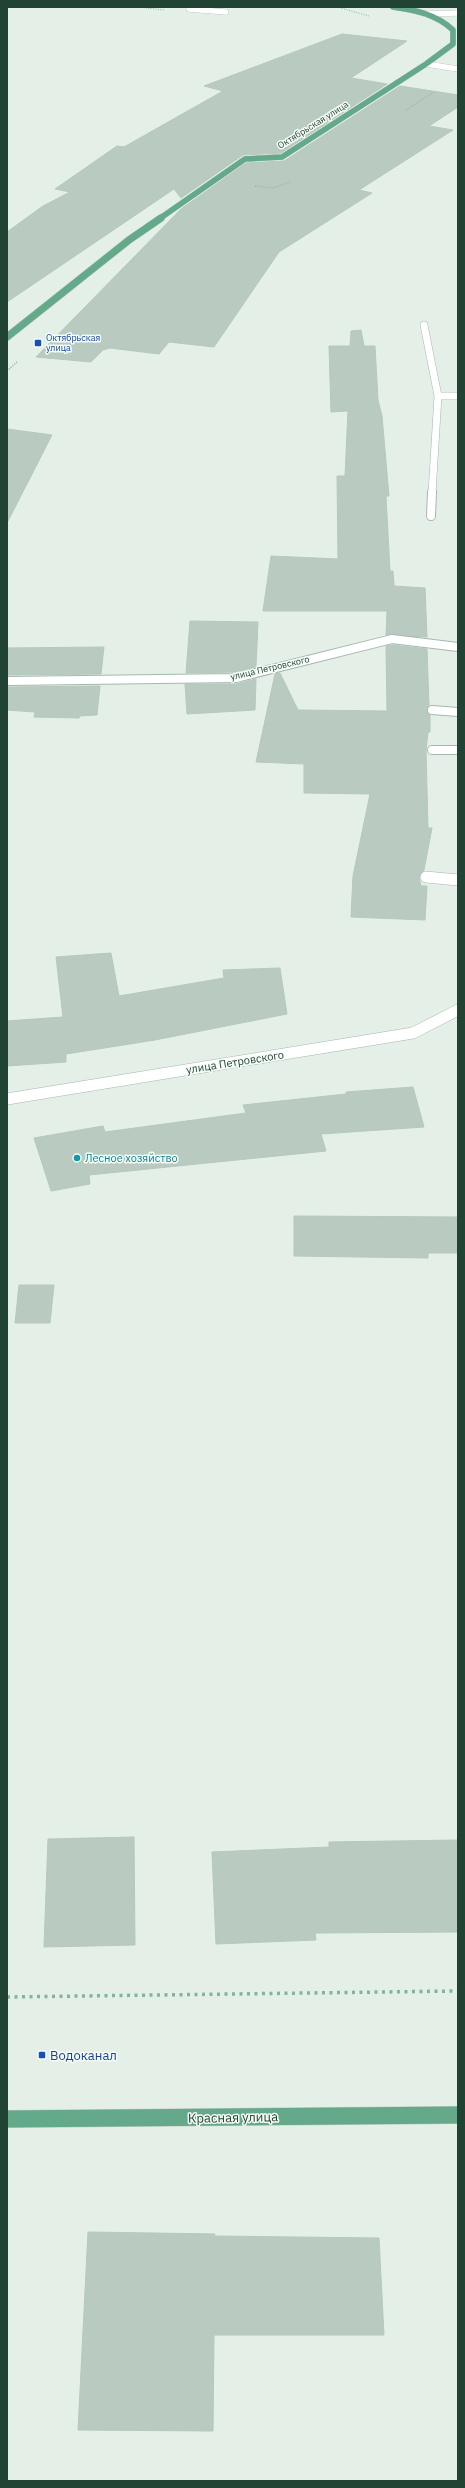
<svg xmlns="http://www.w3.org/2000/svg" width="465" height="2488" font-family="'IBM Plex Sans',sans-serif">
<style>
.building{fill:#b9cac0;stroke:#b5c9bd}
.lines{fill:none;stroke-linecap:round;stroke-linejoin:round}
.minor-far3-casing{stroke:#a6b8ae;stroke-width:6}
.minor-far2-casing{stroke:#a6b8ae;stroke-width:8}
.minor-far1-casing{stroke:#a6b8ae;stroke-width:10}
.minor-casing{stroke:#a6b8ae;stroke-width:12}
.major-far2-casing{stroke:#c1cac6;stroke-width:6}
.major-far1-casing{stroke:#c1cac6;stroke-width:8}
.major-casing{stroke:#c1cac6;stroke-width:18}
.path-far2{stroke:#81b59b;stroke-width:1;stroke-dasharray:1 1.5;stroke-linecap:butt}
.path-far1{stroke:#81b59b;stroke-width:1.5;stroke-dasharray:1 1.5;stroke-linecap:butt}
.path{stroke:#81b59b;stroke-width:3.5;stroke-dasharray:3 4.5;stroke-linecap:butt}
.minor-far3{stroke:#fff;stroke-width:5.5}
.minor-far2{stroke:#fff;stroke-width:7}
.minor-far1{stroke:#fff;stroke-width:8}
.minor{stroke:#fff;stroke-width:11}
.major-far2{stroke:#64a989;stroke-width:5.5}
.major-far1{stroke:#64a989;stroke-width:7}
.major{stroke:#64a989;stroke-width:17}
.transit-dot{fill:#1a4fb4;stroke:#f5fbf7;stroke-width:1.5}
.culture-dot{fill:#0f9aa8;stroke:#f5fbf7;stroke-width:1.5}
.labels{text-anchor:middle;stroke-width:3;stroke-linejoin:round;paint-order:stroke}
.far-street-label{font-size:9px;fill:#214333;stroke:#f5fbf7}
.far-transit-label{font-size:9px;fill:#164399;stroke:#f5fbf7;text-anchor:start}
.street-label{font-size:11px;fill:#214333;stroke:#f5fbf7}
.culture-label{font-size:11px;fill:#0d838f;stroke:#f5fbf7;text-anchor:start}
.near-transit-label{font-size:13px;fill:#164399;stroke:#f5fbf7;text-anchor:start}
.near-street-label{font-size:13px;fill:#214333;stroke:#f5fbf7}
</style>
<rect width="100%" height="100%" fill="#e4efe8"/>
<path class="building" d="M342,34L407,41L351,78L387,84L281,153L243,155L181,198L174,189L7,302V232L43,206L70,192L55,189L117,146L124,147L223,91L204,86Z
M400,86L458,95V107L429,126L453,130L359,190L372,193L279,252L214,347L169,342L159,354L110,348L103,350L91,362L36,357L181,209L246,163L284,161Z
M361,330L364,346H375L378,400L382,416L389,496H386L390,571H393L394,586L425,588L427,637L386,635L387,611H263L271,556L338,559L337,476H345L348,411L331,412L329,346H350L351,331Z
M7,429L52,435L7,523Z
M190,621L258,622L256,667L235,672L186,673Z
M392,645L427,649L429,705L426,710L430,715V732H428L426,750L428,828H432L424,870L419,877L421,886H427L425,920L351,917L353,876L370,794L304,793V764L256,762L275,674L280,673L298,710L387,711L386,646Z
M104,647L101,674L7,675V648Z
M256,679L255,710L187,714L185,684H236Z
M100,686L97,715L80,716L79,718L34,717L35,712L7,710V687Z
M111,953L119,996L224,978L223,970L280,968L287,1014L155,1040L66,1054V1062L7,1066V1021L63,1017L56,957Z
M413,1087L424,1127L321,1134L326,1151L89,1175L90,1184L51,1191L34,1138L103,1126L105,1132L246,1113L243,1105L346,1094V1092Z
M294,1216L458,1217V1253H428V1258L294,1256Z
M19,1285H54L50,1323H15Z
M134,1837L135,1945L44,1947L48,1839Z
M458,1840V1932L315,1933L316,1940L216,1944L212,1852L329,1847V1842Z
M88,2232L215,2234L214,2236L379,2238L384,2335H214L213,2431L78,2430Z"/>
<g class="lines">
<defs>
<path id="minor-far3" d="M189,9L226,12
M425,14L458,13
M426,64L458,69"/>
<path id="minor-far2" d="M424,325L438,396L432,493
M438,396H458"/>
<path id="minor-far1" d="M431,516L432,492
M7,681L236,678L392,639L458,647
M432,710L458,712
M432,750H458"/>
<path id="minor" d="M426,877L458,880
M7,1099L413,1033L458,1010"/>
<path id="major-far2" d="M159,219L245,159L282,157L426,64L453,44V30C436,14 415,10 393,7"/>
<path id="major-far1" d="M7,337L129,240L161,218"/>
<path id="major" d="M7,2119L458,2115"/>
</defs>
<use href="#minor-far3" class="minor-far3-casing"/>
<use href="#minor-far2" class="minor-far2-casing"/>
<use href="#minor-far1" class="minor-far1-casing"/>
<use href="#minor" class="minor-casing"/>
<use href="#major-far2" class="major-far2-casing"/>
<use href="#major-far1" class="major-far1-casing"/>
<use href="#major" class="major-casing"/>
<path class="path-far2" d="M138,7L164,10
M337,7L369,16
M406,110L434,92
M255,186L273,188L290,182"/>
<path class="path-far1" d="M7,371L17,362"/>
<path class="path" d="M7,1997L458,1991"/>
<use href="#minor-far3" class="minor-far3"/>
<use href="#minor-far2" class="minor-far2"/>
<use href="#minor-far1" class="minor-far1"/>
<use href="#minor" class="minor"/>
<use href="#major-far2" class="major-far2"/>
<use href="#major-far1" class="major-far1"/>
<use href="#major" class="major"/>
</g>
<g class="transit-dot">
<rect x="34" y="339" width="8" height="8" rx="2"/>
<rect x="38" y="2051" width="8" height="8" rx="2"/>
</g>
<circle class="culture-dot" cx="77" cy="1158" r="4"/>
<g class="labels">
<g class="far-street-label">
<text transform="translate(313 125) rotate(-32)" y="3">Октябрьская улица</text>
<text transform="translate(270 668) rotate(-13)" y="3">улица Петровского</text>
</g>
<g class="far-transit-label">
<text x="46" y="341">Октябрьская<tspan x="46" dy="10">улица</tspan></text>
</g>
<g class="street-label">
<text transform="translate(235 1062) rotate(-9)" y="4">улица Петровского</text>
</g>
<g class="culture-label">
<text x="85" y="1162">Лесное хозяйство</text>
</g>
<g class="near-transit-label">
<text x="50" y="2060">Водоканал</text>
</g>
<g class="near-street-label">
<text transform="translate(233 2117) rotate(-1)" y="5">Красная улица</text>
</g>
</g>
<rect width="465" height="2488" fill="none" stroke="#214333" stroke-width="16"/>
</svg>
